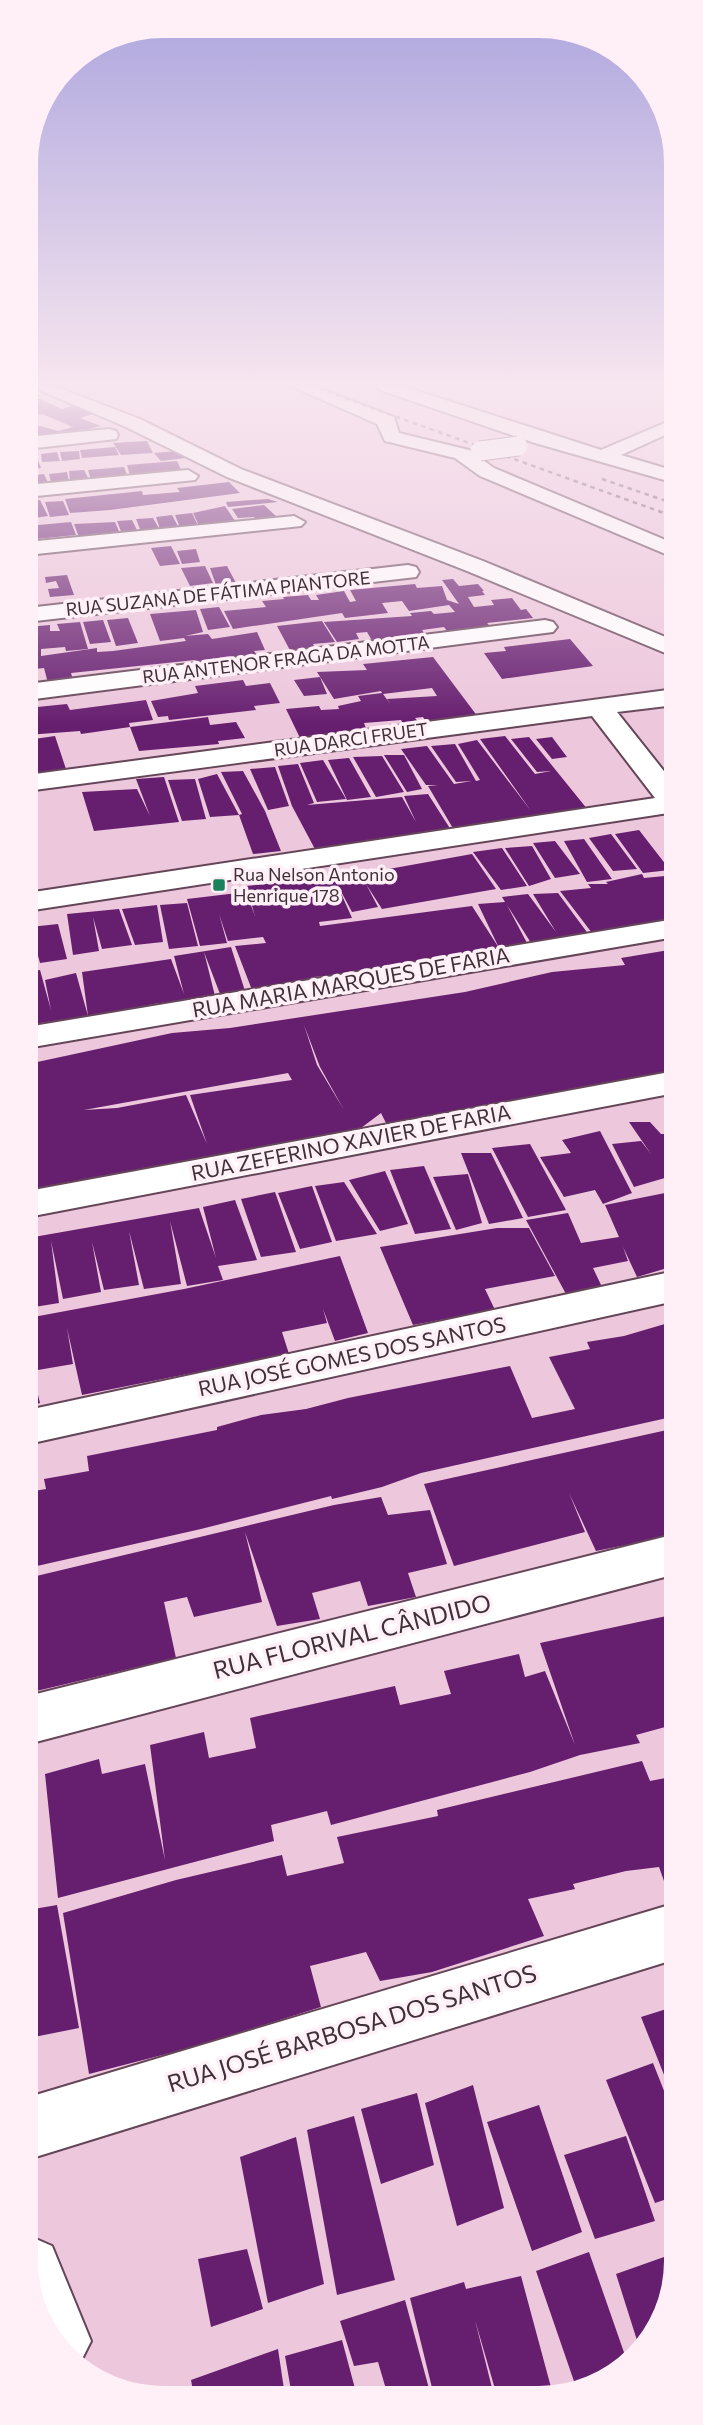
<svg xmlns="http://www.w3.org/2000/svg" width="703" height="2425" font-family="Commissioner,sans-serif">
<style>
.building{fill:#661e6f;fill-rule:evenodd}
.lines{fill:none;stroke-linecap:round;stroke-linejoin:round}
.minor-casing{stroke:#654658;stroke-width:4}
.minor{fill:#fff;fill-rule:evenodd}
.rail{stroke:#6d5864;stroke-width:2.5;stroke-dasharray:4.5 4.5;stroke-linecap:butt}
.minor-bridge-casing{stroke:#654658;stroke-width:21;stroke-linecap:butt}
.minor-bridge{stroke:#fff;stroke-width:19}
.poi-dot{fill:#1a815c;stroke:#fff0f8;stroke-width:2.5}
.labels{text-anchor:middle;stroke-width:7;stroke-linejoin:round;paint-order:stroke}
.far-street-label{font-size:18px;fill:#3f3039;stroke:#fff0f8}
.far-poi-label{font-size:18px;fill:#3f3039;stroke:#fff0f8;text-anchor:start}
.street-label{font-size:21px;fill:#3f3039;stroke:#fff0f8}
.near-street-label{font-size:24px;fill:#3f3039;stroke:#fff0f8}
</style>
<rect width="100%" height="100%" fill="#edc7dc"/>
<path class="building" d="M32,391L41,396L36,397L42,400L62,409L73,406L93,414L80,418L101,426L84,430L91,433L27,439V427L41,426L58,431L73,427L42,414L27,417V411L33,410L27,407V393Z
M147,441L153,453L121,455L113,443Z
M115,447L119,455L82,458L80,450Z
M34,450L41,468L27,470V451Z
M79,451L80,459L62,461L60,452Z
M177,451L185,458L161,461L154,453Z
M57,452L60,461L42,462L41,454Z
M177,461L183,474L131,479L127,465Z
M124,467L129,480L92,483L88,470Z
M84,470L88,478L70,480L69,471Z
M67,472L70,485L52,487L49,474Z
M44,474L50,487L27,489V476Z
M229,482L240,493L110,510L70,513L65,499L142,491L143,495L180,492L177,488Z
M268,499L278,502L228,507L226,502Z
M40,500L48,516L27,519V501Z
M63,501L69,515L50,517L45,502Z
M264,505L278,518L257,521L254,517L238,518L232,509Z
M225,506L237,524L200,528L193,513Z
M192,513L199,528L181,530L175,515Z
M172,515L180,530L161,532L156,517Z
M153,518L161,532L142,534L136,519Z
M132,520L138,532L122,534L117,521Z
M71,522L76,535L27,540V526Z
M115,522L121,536L80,540L74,524Z
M171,546L180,564L160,566L151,548Z
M196,549L200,562L182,564L177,551Z
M205,566L213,583L190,586L181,568Z
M227,566L236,583L216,585L210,568Z
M67,575L74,595L50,597L48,589L59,588L56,581L46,583L45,577Z
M453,579L459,586L478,584L484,591H482L485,595L468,597L474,607L494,605L491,600L512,598L521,610L526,609L533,618L487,623L490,626H481L484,630L450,635L444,627L422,630L427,637L374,644L367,632L356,633L359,639L337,642L324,622L412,616L410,613L431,611L434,614L455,612L449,605L409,611L402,601L382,603L388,613L345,618L342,613L233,629L224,611L266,607L262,601L284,599L283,597L308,595L311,600H319L316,595L344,591L350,602L356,601L350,590L415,584L417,588L442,586L447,600L459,604L442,580Z
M219,607L230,627L208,630L200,609Z
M196,610L203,632L185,636L208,634L212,639L257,632L265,650L254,651L259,658L198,666L195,660L71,673L73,680L48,683L44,668L27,670V627L50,625V631H60L57,624L80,622L88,649L66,651L65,647L41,649V656L97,648V652L113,651L186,641L184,638L160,641L150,614Z
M128,618L138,643L116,646L107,620Z
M103,620L111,642L90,644L83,622Z
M322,621L335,642L313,644L317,651L292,654L277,626Z
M570,639L593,666L502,679L484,653L506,651L504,647Z
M433,657L478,717L427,724L423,717L415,718L420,724L405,727L401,720L364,723L367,731L301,740L286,709L319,706L321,710L339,709L338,706L361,701L358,696L382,693L381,691L334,699L317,672L367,670L363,664ZM432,688L437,696L387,699L391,705L383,694Z
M320,677L327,694L304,696L294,680Z
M243,680L246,686L270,683L280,703L254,706L256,710L169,720L168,716L158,717L151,701L198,693L195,686Z
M146,700L153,720L129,723L130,727L81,734L80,731L27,735V708L67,704L70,710Z
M208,717L210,725L236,722L245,738L218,741L219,744L139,751L130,727Z
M55,736L67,772L35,776L27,740Z
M505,736L535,774L551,771L537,772L511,739L529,737L588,810L454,830L428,786L438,785H426L401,749L427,746L454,784L472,781L456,782L431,746L455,744L476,781L480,780L458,744L477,740L531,811L480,739Z
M552,737L567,757L552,759L536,739Z
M384,755H404L422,789L407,792Z
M382,756L404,792L376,797L353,757Z
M349,758L371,797L347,800L328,760Z
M323,760L346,799L317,802L300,763Z
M298,764L314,803L307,805L402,797L416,822L404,796L428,794L451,830L316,851L292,806L278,766Z
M275,767L289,806L268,810L250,769Z
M243,771L265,811L281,851L253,854L239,815L242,814L221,772Z
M217,774L239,815L210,817L198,779Z
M164,777L179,822L94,831L82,792L137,789L150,816L136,779Z
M195,779L206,819L182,821L168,780Z
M28,812L38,844L27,845Z
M639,830L670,870L643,873L615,834Z
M611,834L637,869L613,871L589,838Z
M584,839L612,879L587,882L564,841Z
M555,841L580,874L555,878L533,843Z
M532,846L551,879L529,886L505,848Z
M502,848L527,886L501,890L473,852Z
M472,854L496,889L382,909L366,884L378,907L352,912L336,882L352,918L319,922L320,926L472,906L499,948L348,974L314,977L288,984L252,990L235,946L266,943L263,937L228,941L219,914L227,943L200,946L187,899L246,892L255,916L246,886L361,874Z
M642,874L644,878L675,875V920L592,933L560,891L591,888L588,884H608L606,882Z
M558,893L589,935L531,943L507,905L527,943L499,948L478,904L505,902L502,897L528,894L556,932L533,894Z
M187,903L198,946L169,949L160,905Z
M157,905L163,942L135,945L122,909Z
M119,909L132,945L102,949L93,917L99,951L73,955L67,914Z
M58,924L67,959L40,963L30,927Z
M27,928L37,964L27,966Z
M231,947L245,991L220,994L204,952L215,996L154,1004L122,1011L27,1025V972L40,970L51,1010L45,980L76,973L88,1016L82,972L171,959L184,994L174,956Z
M675,949V1073L388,1127L381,1113L357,1131L28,1192V1064L172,1033L230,1028L465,992L552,972L625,965L621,958ZM304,1025L320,1067L344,1110L317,1065ZM288,1073L292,1080L190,1095L207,1144L186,1095L117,1108L84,1110Z
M629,1122H650L661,1134H672L675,1138V1175L634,1187L612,1144L641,1141L651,1154Z
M600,1131L632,1193L603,1204L595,1190L564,1197L540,1157L571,1153L562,1140Z
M530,1144L566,1210L528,1217L492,1148Z
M461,1153H491L523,1218L489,1224Z
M424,1166L451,1229L415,1234L390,1170Z
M385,1171L408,1224L380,1231L349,1180Z
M468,1174L482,1223L456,1230L433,1177Z
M344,1182L377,1234L336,1241L315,1186Z
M312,1186L332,1242L300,1249L278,1193Z
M675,1191V1266L671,1260L674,1266L637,1277L623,1247L628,1261L593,1268L602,1287L566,1294L526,1220L568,1213L581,1243L619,1237L605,1205Z
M275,1192L296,1252L261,1257L241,1199Z
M235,1200L257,1260L218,1266L223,1280L187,1286L170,1221L181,1284L144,1289L129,1231L139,1285L104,1290L92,1242L101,1292L63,1299L51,1241L59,1303L28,1308V1238L199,1208L216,1258L203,1207Z
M497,1228H529L555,1276L485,1289L495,1310L413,1325L380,1247Z
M340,1256L368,1333L335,1341L323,1309L327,1323L282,1332L289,1354L82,1395L67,1328L73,1364L32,1371L40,1403L28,1407V1318L184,1289Z
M675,1321L676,1416L421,1473L382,1487L332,1499L331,1496L201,1529L28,1568V1492L46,1489L44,1479L89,1471L87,1456L217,1430V1427L261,1415L306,1409L348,1398L510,1366L532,1418L575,1409L549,1357L590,1349L587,1342L624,1336Z
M676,1428V1508L671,1509L676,1518V1535L596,1551L569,1493L585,1532L454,1566L424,1484Z
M381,1497L388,1515L430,1510L447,1564L408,1573L416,1597L368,1606L360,1581L312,1593L320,1619L277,1626L245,1532L262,1602L194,1617L187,1597L164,1602L176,1658L28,1693V1578L334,1505Z
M676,1614V1724L636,1735L640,1743L580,1755L530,1772L331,1825L327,1811L271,1825L274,1841L58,1898L45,1774L99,1759L102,1774L145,1764L165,1860L150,1745L204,1732L209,1758L256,1748L250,1718L395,1686L400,1705L451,1694L444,1671L519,1654L525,1677L545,1671L575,1745L540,1643Z
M642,1761L650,1781L676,1776V1896L670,1898L659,1867L626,1871L573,1884L575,1889L528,1899L544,1936L432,1972L380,1981L366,1952L310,1966L321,2007L205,2044L89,2074L63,1913L176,1880L282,1855L287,1876L344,1863L337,1837L438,1816L437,1810Z
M57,1905L79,2028L29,2038L28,1910Z
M676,2006V2105L641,2017Z
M653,2063L676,2121V2196L655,2203L606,2080Z
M473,2085L504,2208L457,2226L425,2103Z
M417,2093L434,2165L381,2184L361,2109Z
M539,2105L582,2232L532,2251L487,2122Z
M354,2116L395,2280L337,2295L307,2130Z
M626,2136L655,2221L595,2239L564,2155Z
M296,2137L324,2284L268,2303L240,2157Z
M247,2249L263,2309L211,2327L198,2259Z
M589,2252L627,2361L577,2390L536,2271Z
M664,2257L672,2280L641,2353L616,2274Z
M521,2276L552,2391L571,2383L574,2391L566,2396H497L475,2320L494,2396H434L410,2298L464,2282L466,2289Z
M405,2300L431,2396H388L378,2362L354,2366L340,2321Z
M342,2340L357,2396H292L285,2356Z
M278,2349L285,2396H194L191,2380Z"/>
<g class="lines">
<defs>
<path id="minor" d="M30,386H54L140,419L241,469L483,561L675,641V657L467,571L227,477L126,427Z
M291,386H314L394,417L399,433L469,450L494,468L675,544V558L480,476L455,458L385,441L377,424Z
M377,386H402L601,450L674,419V431L621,455L675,471V483L535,443L380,390Z
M109,429L116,431L118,435L116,439L27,449V437Z
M188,470L198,476L195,480L27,497V485Z
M294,516L305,522L301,526L27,555V542Z
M408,565L416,567L419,572L416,577L27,622V608Z
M545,620L553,622L557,627L553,632L27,700V684Z
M675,689V705L617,712L675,785V812L27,911V893L655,798L592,716L27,791V775Z
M675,919V937L27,1048V1027Z
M675,1071V1093L28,1217V1191Z
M675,1271V1301L28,1444V1410Z
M676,1534V1574L28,1744V1696Z
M676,1903V1959L29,2159V2097Z
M29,2236L52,2246L91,2341L79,2365L66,2358L29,2288Z"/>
</defs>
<use href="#minor" class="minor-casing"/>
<use href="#minor" class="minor"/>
<path class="rail" d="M311,386L675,517
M602,479L675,504"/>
<defs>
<path id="minor-bridge" d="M480,451L518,446"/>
</defs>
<use href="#minor-bridge" class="minor-bridge-casing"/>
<use href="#minor-bridge" class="minor-bridge"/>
</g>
<linearGradient id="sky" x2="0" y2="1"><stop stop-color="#ada5de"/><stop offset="0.53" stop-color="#f7e6ef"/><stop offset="1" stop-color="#f7e6ef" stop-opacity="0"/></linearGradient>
<rect width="703" height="725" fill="url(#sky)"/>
<rect class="poi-dot" x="212" y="878" width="14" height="14" rx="3.5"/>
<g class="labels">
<g class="far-street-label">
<text transform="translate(218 594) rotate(-6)" y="6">RUA SUZANA DE FÁTIMA PIANTORE</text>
<text transform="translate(286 660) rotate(-7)" y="6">RUA ANTENOR FRAGA DA MOTTA</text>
<text transform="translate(351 740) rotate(-8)" y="6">RUA DARCI FRUET</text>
</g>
<g class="far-poi-label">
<text x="233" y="881">Rua Nelson Antonio<tspan x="233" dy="21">Henrique 178</tspan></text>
</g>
<g class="street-label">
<text transform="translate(351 983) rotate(-10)" y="7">RUA MARIA MARQUES DE FARIA</text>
<text transform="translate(351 1143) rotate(-11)" y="7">RUA ZEFERINO XAVIER DE FARIA</text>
<text transform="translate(352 1357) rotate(-12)" y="7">RUA JOSÉ GOMES DOS SANTOS</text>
</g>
<g class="near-street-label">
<text transform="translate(352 1637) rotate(-14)" y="8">RUA FLORIVAL CÂNDIDO</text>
<text transform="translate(352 2029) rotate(-17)" y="8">RUA JOSÉ BARBOSA DOS SANTOS</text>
</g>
</g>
<path d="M0 0H703V2425H0ZM163 38H539A125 125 0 0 1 664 163V2261A125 125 0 0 1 539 2386H163A125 125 0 0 1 38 2261V163A125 125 0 0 1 163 38Z" fill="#fff0f8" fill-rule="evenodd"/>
</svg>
